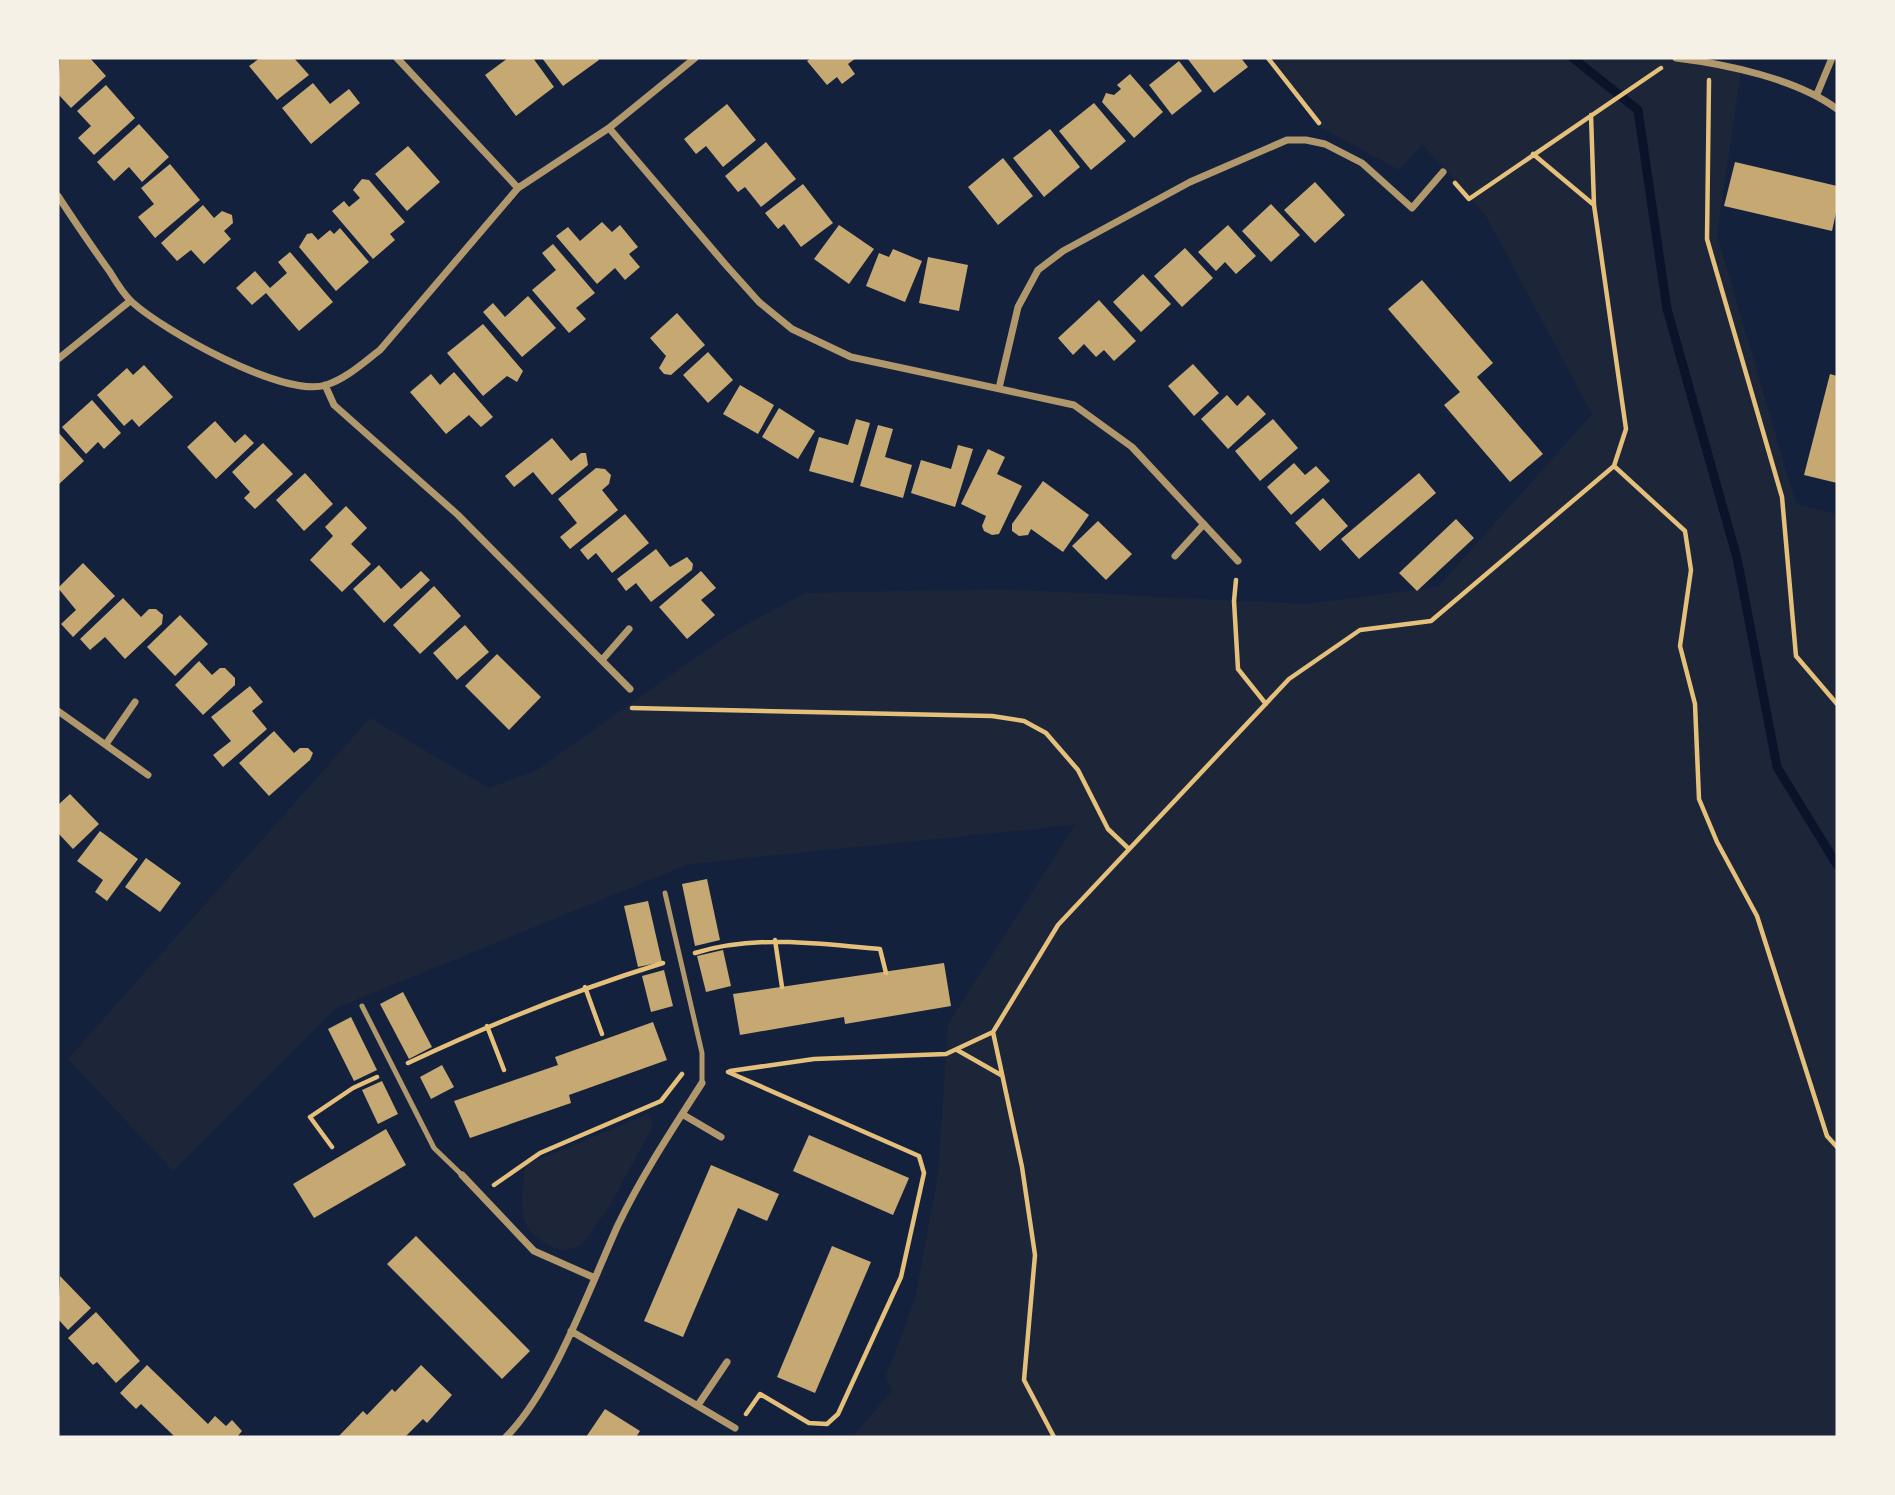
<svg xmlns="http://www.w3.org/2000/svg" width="1895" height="1495" font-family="'Noto Serif',serif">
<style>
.green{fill:#1d2539}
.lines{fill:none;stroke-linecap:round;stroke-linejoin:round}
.stream{stroke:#0b132b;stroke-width:9}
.building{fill:#c6a872}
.path{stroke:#e5c07b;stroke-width:4.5}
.service{stroke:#b1986c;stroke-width:5}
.minor{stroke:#b1986c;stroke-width:7}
</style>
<rect width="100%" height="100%" fill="#14213d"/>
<path class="green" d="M1266,58H1674L1741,71L1717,235L1796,504L1837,514V1437H852L892,1391L886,1376L915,1299L938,1175L948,1024L1075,825L689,864L336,1008L173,1171L68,1059L370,718L489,788L537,770L729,634L805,593L999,589L1305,604L1438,587L1592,414L1486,216L1422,144L1399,170L1322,128Z
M649,1114L653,1126L609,1207L582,1245L563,1251C514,1234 521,1211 525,1165Z"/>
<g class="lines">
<path class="stream" d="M1573,58L1638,110L1667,309L1737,558L1777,767L1837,865"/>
</g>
<path class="building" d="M60,58H90L106,76L71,108L58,94Z
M260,58H294L309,75L277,100L249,66Z
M508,58H533L554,87L516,116L485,75Z
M542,58H597L599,60L563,86Z
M811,58H856L848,64L855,74L842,84L837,77L827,85L807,61Z
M1187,58H1241L1248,67L1214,93Z
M1179,61L1202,91L1172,115L1149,85Z
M1130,74L1163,112L1134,138L1102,102L1106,93L1114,95L1121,89L1117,85Z
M313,83L330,104L349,89L360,103L311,144L282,108Z
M106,85L135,118L94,155L78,138L91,126L77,111Z
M1094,103L1126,141L1091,170L1059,131Z
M727,104L756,140L723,167L706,146L696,154L684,139Z
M139,124L169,157L142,182L129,167L114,181L97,162Z
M1050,129L1080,167L1044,197L1013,158Z
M766,142L796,179L761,207L745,187L738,192L725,176Z
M408,146L440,182L407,211L375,174Z
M1003,158L1033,196L998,225L968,187Z
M1735,162L1837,186V208L1832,231L1724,206Z
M170,164L200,200L155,238L138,217L154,204L141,188Z
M362,179L369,180L405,222L390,234L395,240L373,259L332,211L344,201L349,207L360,198L353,190Z
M1315,182L1345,215L1315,243L1284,210Z
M803,184L833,223L801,247L784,224L778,229L765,213Z
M1271,204L1300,235L1271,262L1242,231Z
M203,205L214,218L222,211L232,215L233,223L224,231L231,239L204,264L191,250L177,261L161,243Z
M602,222L612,232L620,225L638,247L629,254L640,267L625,280L615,268L597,284L556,236L568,227L580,241Z
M839,225L874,249L849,284L814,259Z
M1228,225L1256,256L1236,274L1225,262L1216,271L1198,252Z
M340,228L369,262L336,291L299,247L307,234L312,233L318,240L330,230L334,234Z
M553,244L595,293L576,308L586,319L569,333L532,290L556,270L542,253Z
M1185,248L1213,278L1182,307L1154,276Z
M893,249L922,261L905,302L866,286L879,253L889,257Z
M290,252L333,302L299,331L266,293L252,305L236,288L255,271L270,288L287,273L278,262Z
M928,257L968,265L959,311L919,303Z
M1143,274L1171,304L1141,332L1113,302Z
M1422,280L1493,363L1477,377L1543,454L1510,482L1444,405L1460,392L1388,309Z
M528,296L556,328L522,357L483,312L493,303L505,317Z
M1099,300L1136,341L1114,361L1104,350L1096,357L1084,344L1073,355L1058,338Z
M677,313L705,345L671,375L664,374L659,368L666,356L650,338Z
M483,324L523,371L517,382L507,376L483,396L447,353Z
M708,352L733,380L708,403L683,375Z
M1193,364L1219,393L1194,416L1168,386Z
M144,365L173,397L139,427L132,419L124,426L97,395L127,368L133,375Z
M454,372L493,417L481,427L469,415L446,434L410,392L431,374L440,385Z
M1830,374L1837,376V483L1804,475Z
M740,385L774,405L758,434L723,414Z
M1227,395L1237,406L1248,395L1266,414L1228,449L1201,419Z
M92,400L121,433L104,449L98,442L86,454L62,427Z
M779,408L815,431L798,459L762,437Z
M856,419L870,423L853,483L809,471L819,437L848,445Z
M1273,419L1298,448L1260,481L1235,451Z
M215,421L235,443L245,434L254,443L216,479L187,447Z
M878,425L893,429L885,457L912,465L903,498L860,486Z
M58,432L84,461L58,485Z
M552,438L571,461L581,453H586L588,465L552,495L533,472L514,487L505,476Z
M263,443L293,474L255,509L244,498L250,492L232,472Z
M958,445L973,449L955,507L911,493L921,460L951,469Z
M988,449L1005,457L997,474L1022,486L999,534L992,535L984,531L982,526L986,516L961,504Z
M1294,463L1305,475L1316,466L1330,481L1291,515L1267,487Z
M596,468L605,469L611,475L609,484L602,490L618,510L570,549L560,537L577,523L558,499Z
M305,473L333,504L304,531L276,500Z
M1419,473L1436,493L1359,559L1341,539Z
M1043,481L1089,515L1063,552L1031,529L1028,535L1019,536L1012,531V524Z
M1323,498L1348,526L1320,551L1295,523Z
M346,506L367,528L351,544L371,564L342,592L310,560L333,536L325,527Z
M625,514L649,543L612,573L596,553L588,560L580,550Z
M1456,519L1474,538L1417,591L1399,573Z
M1098,521L1132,554L1106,580L1072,546Z
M656,549L670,567L687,557L693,564L692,570L651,602L636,583L626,591L617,579Z
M83,563L115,596L73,637L61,624L76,610L58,588Z
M379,565L401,589L421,571L430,580L384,623L353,589Z
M701,571L716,588L701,600L715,615L687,639L659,607Z
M434,586L461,616L420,654L393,625Z
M123,598L141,617L149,609H156L163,615L162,624L125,659L105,637L90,650L80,639Z
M180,615L208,644L175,676L147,647Z
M465,625L489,652L457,680L433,653Z
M497,654L541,697L509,730L465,686Z
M199,661L212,675L220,668H225L235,678V685L203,715L175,685Z
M250,686L263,702L252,711L267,729L223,767L213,755L231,741L211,717Z
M274,731L294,753L300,748H308L313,753L310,760L269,796L239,763Z
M70,794L99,824L73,849L58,833V805Z
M100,831L138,859L107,901L95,892L103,880L77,861Z
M146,858L181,883L160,912L125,887Z
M707,879L720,940L695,946L682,884Z
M648,901L662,962L638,967L624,906Z
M723,950L731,986L706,992L697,956Z
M944,963L951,1006L845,1024L844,1017L740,1035L733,994Z
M664,970L673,1006L651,1012L642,976Z
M403,992L432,1047L409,1059L380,1004Z
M351,1017L377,1070L354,1081L328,1029Z
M653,1022L667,1060L569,1095L571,1103L470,1138L454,1101L558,1065L555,1057Z
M442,1065L454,1087L431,1099L420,1077Z
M382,1081L398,1114L378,1124L362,1090Z
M386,1129L406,1165L314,1218L293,1184Z
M809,1135L909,1178L893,1215L793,1171Z
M711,1165L779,1194L767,1221L738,1208L683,1337L644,1321Z
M416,1236L530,1351L502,1379L387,1264Z
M832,1246L871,1262L815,1393L777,1377Z
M60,1276L91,1308L68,1330L58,1319Z
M96,1312L140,1361L116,1383L97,1362L93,1365L68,1338Z
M147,1365L208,1424L215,1416L226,1426L232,1420L242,1431L237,1437H175L141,1404L136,1409L120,1393Z
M421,1365L452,1395L427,1423L423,1419L405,1437H338L363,1411L367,1415L392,1389L395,1392Z
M605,1409L640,1431L636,1437H586Z"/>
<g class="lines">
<path class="path" d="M1268,58L1319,123
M1709,80L1707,239L1782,497L1796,656L1837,704
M1591,115L1594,205L1626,429L1614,466L1685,531L1691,570L1680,646L1695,704L1699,799L1717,842L1757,916L1827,1136L1837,1147
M1533,154L1594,205
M1455,183L1469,199L1661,68
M1236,580L1234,601L1238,669L1266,704
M632,708L992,716L1024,721L1046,733L1078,770L1108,829L1129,849
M775,940L782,987
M695,953C756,934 817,944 880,949L886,973
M585,987L602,1034
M487,1026L504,1070
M957,1050L1001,1075
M408,1063C491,1024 575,990 663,963
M730,1071L814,1059L946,1054L993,1032
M728,1072L919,1156L924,1173L901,1277L838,1414L827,1424L809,1423L760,1394L746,1414
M332,1147L310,1117L353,1088L377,1077
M494,1185L540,1153L661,1101L682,1074
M1054,1437L1024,1380L1035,1255L1022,1167L993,1032L1058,925L1289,679L1360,630L1431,621L1614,466"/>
<path class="service" d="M665,893L702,1053V1083
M362,1006L434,1148L462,1175"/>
<path class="minor" d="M397,58L518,188
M1676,58C1726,64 1797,79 1837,109
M1817,94L1832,58
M609,128L725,264L759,302L792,329L851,357L1074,405L1132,447L1238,561
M58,196C75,222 92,247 110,272C116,282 123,294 132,302C164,331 283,398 326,385C346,379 364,362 380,350L518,188L609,128L695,58
M58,359L130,301
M325,385L334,405L458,515L630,689
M999,388L1018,307L1038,270L1063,251L1190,182L1287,140H1306L1325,144L1362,163L1412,208L1443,172
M1175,556L1204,524
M602,660L629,629
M58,711L148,775
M106,744L135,702
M682,1114L721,1137
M462,1175L534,1251L595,1278
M571,1331L735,1428
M698,1405L727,1362
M506,1437C554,1388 589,1289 618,1225C642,1175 672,1130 702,1083"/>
</g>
<rect width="1895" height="1495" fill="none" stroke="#f6f1e7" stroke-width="119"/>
</svg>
